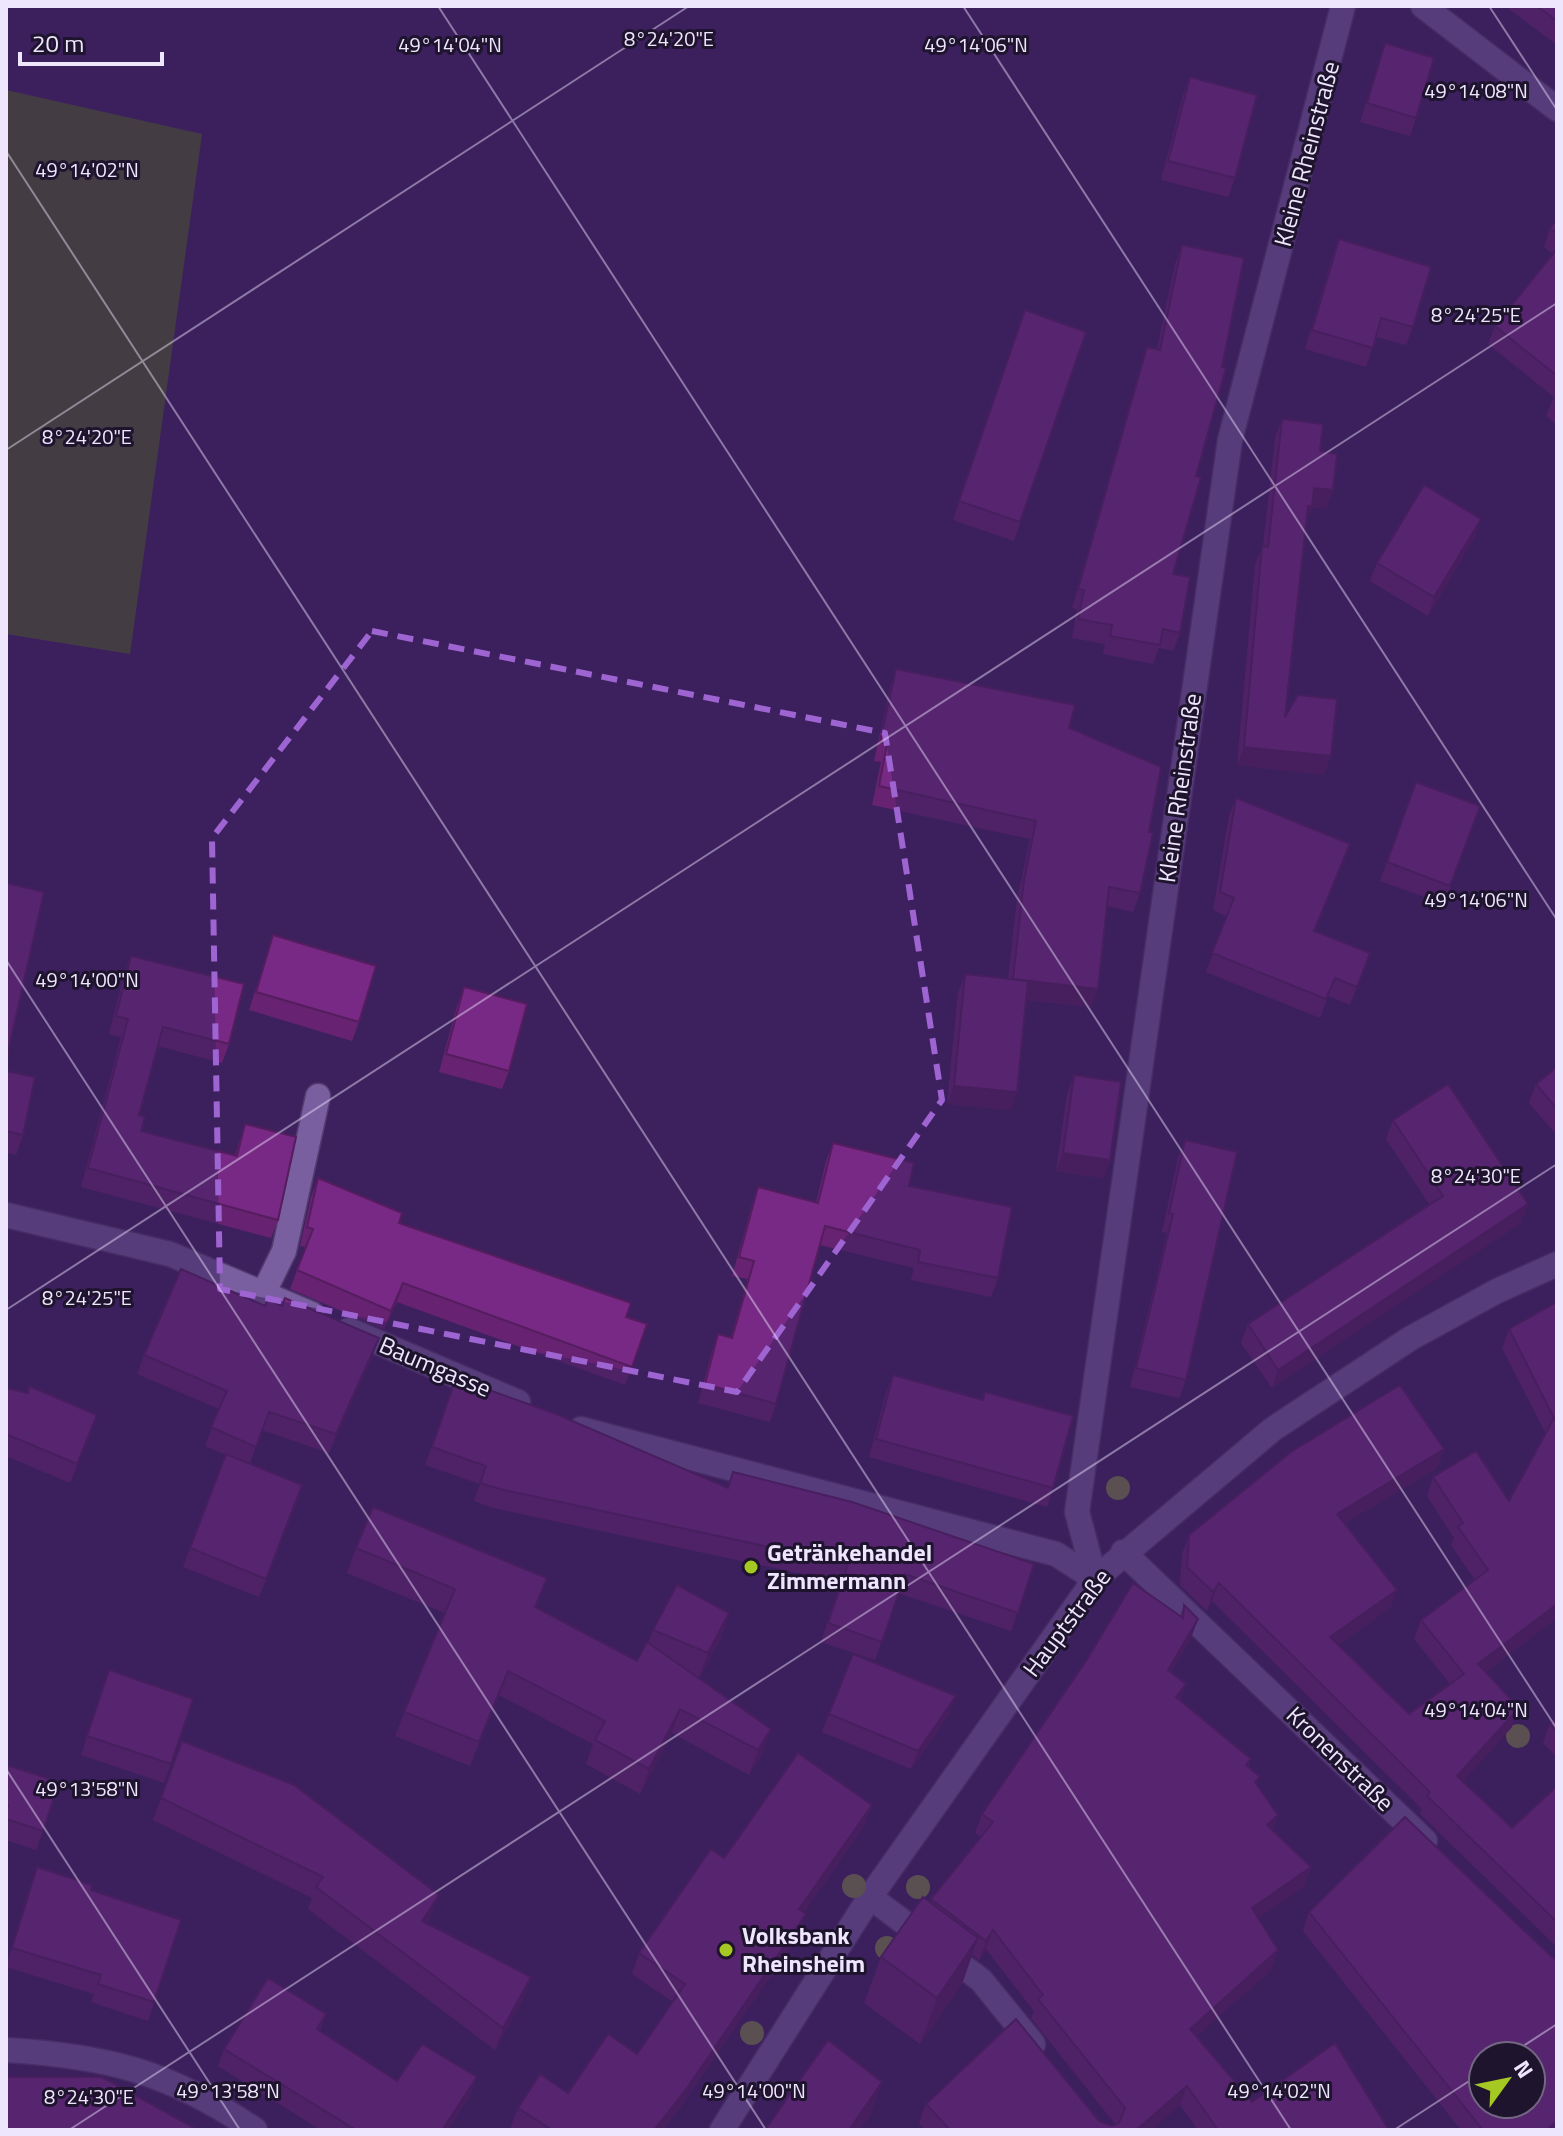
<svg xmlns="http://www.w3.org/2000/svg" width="1563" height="2136" font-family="'Titillium Web',sans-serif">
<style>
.green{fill:#4f5e23}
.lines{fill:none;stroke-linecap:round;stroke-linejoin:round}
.minor-casing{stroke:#543b6e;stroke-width:27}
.minor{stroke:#795ea0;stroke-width:24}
.tree{fill:#7f8741}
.wall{fill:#672372}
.shaded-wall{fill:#541d5d}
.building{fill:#782985;stroke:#541d5d;stroke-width:2;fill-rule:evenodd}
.marked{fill:none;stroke:#9e64d2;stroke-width:6;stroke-dasharray:16 10;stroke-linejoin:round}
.ticks{fill:none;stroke:#eee6fd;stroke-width:2;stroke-opacity:0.45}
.poi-dot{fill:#a5c822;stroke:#1f142e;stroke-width:3}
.labels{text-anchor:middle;stroke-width:6;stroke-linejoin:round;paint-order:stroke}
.street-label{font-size:24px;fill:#eee6fd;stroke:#1f142e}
.poi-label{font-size:24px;font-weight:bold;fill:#eee6fd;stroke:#1f142e;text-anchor:start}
.ticks-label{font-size:20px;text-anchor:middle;fill:#eee6fd;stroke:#1f142e;stroke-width:6;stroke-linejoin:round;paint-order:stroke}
</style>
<rect width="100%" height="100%" fill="#3d215e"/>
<path class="green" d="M6,90L202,134L130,654L6,634Z"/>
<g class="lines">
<defs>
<path id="minor" d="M1423,6L1557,109
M6,1215L170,1254L312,1314
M263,1294L284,1251L318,1096
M349,1330L518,1402
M581,1429L1056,1554L1095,1579
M1123,1552L1425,1841
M1095,1579L1077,1512L1230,440L1343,6
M870,1897L981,1980L1033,2044
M6,2050C108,2056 170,2072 255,2130
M722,2130L870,1897L1095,1579L1273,1429L1411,1338L1497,1291L1557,1264"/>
</defs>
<use href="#minor" class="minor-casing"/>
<use href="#minor" class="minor"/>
</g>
<g class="tree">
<circle cx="1118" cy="1488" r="12"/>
<circle cx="1518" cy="1736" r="12"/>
<circle cx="854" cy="1886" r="12"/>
<circle cx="918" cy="1887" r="12"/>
<circle cx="887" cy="1948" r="12"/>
<circle cx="752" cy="2033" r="12"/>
</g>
<path class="wall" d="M1505,6H1557V45Z
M1385,43L1416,118L1410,136L1360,122Z
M1190,77L1235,178L1228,197L1161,180L1183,95Z
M1557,220V425L1546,416L1554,397L1488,344L1495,326L1553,254L1544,247L1550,228Z
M1339,239L1413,327L1406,345L1376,337L1366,367L1305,349L1332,258Z
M1182,245L1196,476L1173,574L1180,633L1173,651L1159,648L1153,664L1103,654L1105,644L1072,638L1077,609L1072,608L1141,365L1147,347L1157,349L1175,264Z
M1025,310L1086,332L1014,541L953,520Z
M1282,419L1320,451L1333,490L1326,508L1312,507L1306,522L1285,717L1324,775L1237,765L1255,565L1263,546L1275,438Z
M1481,519L1474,538L1428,616L1370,581L1377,563Z
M896,669L1069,728L1149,832L1140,893L1133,912L1107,906L1091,1007L1026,1000L1011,1110L947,1104L958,993L965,974L1008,979L1017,899L1030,839L872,805L881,762L874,761L890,688Z
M1416,782L1480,806L1444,904L1380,881Z
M1236,798L1350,844L1315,931L1370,953L1350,1005L1328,996L1320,1018L1206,972L1227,917L1213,910L1229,816Z
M273,935L359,1022L352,1041L249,1010Z
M131,956L229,1044L222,1063L158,1046L139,1115L141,1131L235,1156L245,1124L278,1220L271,1238L81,1187L121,1037L109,1034L124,974Z
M464,987L509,1071L502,1089L439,1072L457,1006Z
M1557,1067V1135L1529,1103L1536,1084Z
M6,1071L23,1135L16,1155L6,1153Z
M1074,1075L1110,1160L1103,1178L1056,1171L1067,1094Z
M1393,1120L1521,1223L1272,1388L1241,1343L1248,1324L1429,1204L1386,1139Z
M1185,1140L1186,1380L1179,1398L1130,1387L1167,1233L1162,1232L1178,1158Z
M833,1143L909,1186L998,1278L991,1297L911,1280L914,1268L820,1245L776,1404L770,1422L698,1403L712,1352L718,1334L731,1337L748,1279L732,1276L752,1205L758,1187L816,1203L826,1161Z
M318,1178L399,1223L626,1317L647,1324L625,1385L397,1302L384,1329L290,1289L306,1247L300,1246L311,1197Z
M1557,1302V1618L1485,1672L1512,1727L1463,1781L1512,1828L1557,1786V1947L1420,1814L1422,1809L1212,1601L1207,1611L1180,1585L1182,1554L1189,1535L1444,1449L1437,1468L1345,1523L1397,1590L1390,1608L1338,1645L1409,1714L1450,1684L1414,1639L1421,1620L1475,1580L1451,1545L1454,1538L1427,1496L1433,1477L1509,1501L1546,1434L1502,1348L1509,1329Z
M144,1355L372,1357L329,1453L262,1430L250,1463L296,1504L259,1597L183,1567L226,1455L205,1446L219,1409L137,1374Z
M893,1375L983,1400L1053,1488L1047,1507L869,1457L886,1393Z
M456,1378L727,1488L1034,1564L1011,1631L898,1593L875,1660L821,1642L841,1582L493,1508L474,1501L480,1484L425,1465Z
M6,1388L91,1433L70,1483L6,1456Z
M356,1548L536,1608L637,1661L648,1643L653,1630L729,1613L720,1640L699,1678L771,1729L762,1754L749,1775L672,1733L640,1794L586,1764L593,1744L499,1695L470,1766L395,1736L445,1613L347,1573Z
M1184,1605L1198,1619L1191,1638L1171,1672L1186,1684L1180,1700L1251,1759L1248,1767L1257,1785L1278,1815L1273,1830L1311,1867L1304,1887L1258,1918L1278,1950L1271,1970L1196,2036L1252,2102L1389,2130H1198L1180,2105L1151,2130H925L919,2123L926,2104L1099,2121L1112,2126L1115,2124L1031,2018L1034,2011L986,1949L979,1960L972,1955L962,1984L920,2044L864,2003L881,1957L930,1902L981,1837L975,1833L982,1814L1180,1616Z
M109,1670L171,1764L164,1783L81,1755Z
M829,1714H949L911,1769L822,1732Z
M1557,1718V1757L1543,1743L1550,1724Z
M182,1741L430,1917L427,1923L523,1999L495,2050L308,1909L312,1898L153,1820Z
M6,1765L43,1831L36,1850L6,1840Z
M864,1826L804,1912L799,1935L679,2109L663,2130H512L510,2129L518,2108L568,2093L637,2054L673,2002L632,1974L639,1953L724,1858Z
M37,1867L91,1890L154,2002L148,2021L91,2002L94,1994L6,1967Z
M1309,1912L1553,1958L1557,2130H1461L1303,1931Z
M326,2014L320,2030L397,2081L477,2077L470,2095L448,2130H321L218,2066L224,2049Z"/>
<path class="shaded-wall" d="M1314,488L1333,490L1326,508L1312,507L1305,525H1301Z
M1481,519L1474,538L1428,616L1434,597Z
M1244,747L1331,756L1324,775L1237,765Z
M1013,979L1098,989L1091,1007L1006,997Z
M954,1086L1017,1092L1011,1110L947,1104Z
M1063,1153L1110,1160L1103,1178L1056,1171Z
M1528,1204L1521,1223L1272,1388L1278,1370Z
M403,1283L397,1302L384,1329L391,1311Z
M379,1338L372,1357L329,1453L336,1434Z
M97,1415L91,1433L70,1483L77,1464Z
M1444,1449L1437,1468L1330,1532L1337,1514Z
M1219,1583L1212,1601L1207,1611L1213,1592Z
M1397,1590L1390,1608L1323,1655L1330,1637Z
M1557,1604V1618L1471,1683L1478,1664Z
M729,1613L720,1640L698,1680L708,1653Z
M1198,1619L1191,1638L1161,1689L1168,1670Z
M508,1671L499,1695L470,1766L479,1742Z
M1186,1684L1179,1703L1176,1697Z
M956,1696L949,1714L911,1769L918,1751Z
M1519,1708L1512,1727L1451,1795L1457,1776Z
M680,1709L672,1733L640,1794L649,1769Z
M771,1729L762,1754L749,1775L758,1750Z
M872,1805L864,1826L791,1930L799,1909Z
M1278,1815L1271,1834L1267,1825Z
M1311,1867L1304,1887L1245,1927L1252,1908Z
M439,1895L430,1917L414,1943L422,1921Z
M806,1914L799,1935L679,2109L663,2130H654Z
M993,1930L986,1949L979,1960L986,1941Z
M978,1938L962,1984L920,2044L937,1998Z
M1278,1950L1271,1970L1183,2048L1190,2029Z
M531,1977L523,1999L495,2050L503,2028Z
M477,2077L470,2095L448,2130H442Z
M882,2082L871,2114L860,2130H849Z
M1187,2086L1180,2105L1151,2130H1136Z
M1557,2121V2130H1547Z"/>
<path class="building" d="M1537,6H1557V21Z
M1385,43L1434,58L1416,118L1367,103Z
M1190,77L1257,95L1235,178L1168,161Z
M1557,220V233L1550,228Z
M1339,239L1431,267L1413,327L1381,318L1373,348L1312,330Z
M1182,245L1244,258L1222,367L1226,368L1196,476L1201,477L1173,574L1190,577L1180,633L1163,629L1160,645L1110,636L1112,625L1078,619L1084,590L1078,589L1147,347L1160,350Z
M1557,249V376L1495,326Z
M1025,310L1086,332L1020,522L959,501Z
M1282,419L1323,424L1320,451L1337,454L1333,490L1314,488L1312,507L1308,506L1285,717L1298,695L1337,699L1331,756L1244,747L1262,546L1268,547Z
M1424,485L1481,519L1434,597L1377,563Z
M896,669L1075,705L1069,728L1161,767L1149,832L1153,833L1140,893L1109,887L1098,989L1013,979L1024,880L1036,821L879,786L887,744L880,742Z
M1416,782L1480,806L1450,886L1387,862Z
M1236,798L1350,844L1314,931L1370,953L1357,987L1335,978L1326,999L1212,953L1234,898L1220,892Z
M6,883L44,892L6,1061Z
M273,935L376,966L359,1022L256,992Z
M131,956L244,984L229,1044L163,1027L139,1115L145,1117L141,1131L237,1156L245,1124L296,1137L278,1220L88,1168L128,1019L116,1016Z
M965,974L1028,981L1017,1092L954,1086Z
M464,987L527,1004L509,1071L446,1054Z
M1557,1067V1109L1536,1084Z
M6,1071L35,1077L23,1135L6,1131Z
M1074,1075L1121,1082L1110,1160L1063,1153Z
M1448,1084L1528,1204L1278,1370L1248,1324L1443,1196L1393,1120Z
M1185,1140L1237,1152L1186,1380L1136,1368L1173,1214L1169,1213Z
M833,1143L914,1163L909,1186L1012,1207L998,1278L918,1262L920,1250L825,1226L776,1404L705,1384L718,1334L732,1338L754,1261L739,1257L758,1187L818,1203Z
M318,1178L402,1213L399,1223L631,1303L626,1317L647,1324L632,1367L403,1283L391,1311L297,1270L313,1229L307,1227Z
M181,1269L265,1306L268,1299L282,1306L285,1298L379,1338L336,1434L269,1412L256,1447L211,1427L227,1391L144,1355Z
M1557,1302V1604L1478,1664L1519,1708L1457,1776L1512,1828L1557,1786V1922L1427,1796L1430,1792L1219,1583L1213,1592L1187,1567L1189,1535L1291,1452L1400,1385L1444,1449L1337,1514L1397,1590L1330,1637L1409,1714L1464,1674L1421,1620L1488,1570L1458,1527L1463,1523L1433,1477L1476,1451L1509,1501L1554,1418L1509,1329Z
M893,1375L983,1400L985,1392L1073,1416L1053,1488L876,1439Z
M456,1378L556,1414L728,1488L733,1472L852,1502L1034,1564L1018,1613L905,1574L882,1642L828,1623L848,1564L500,1489L480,1483L486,1466L432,1447Z
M29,1386L97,1415L77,1464L6,1434V1388L28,1393Z
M226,1454L302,1485L266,1579L190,1548Z
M373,1507L547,1578L535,1607L637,1661L647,1642L771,1729L758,1750L680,1709L649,1769L595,1740L605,1721L508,1671L479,1742L404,1712L455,1589L356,1548Z
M1133,1583L1183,1618L1184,1605L1198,1619L1168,1670L1186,1684L1176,1697L1251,1759L1246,1765L1260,1777L1255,1782L1278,1815L1267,1825L1311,1867L1252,1908L1278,1950L1190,2029L1252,2102L1335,2043L1389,2130H1218L1187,2086L1136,2130H950L926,2104L1016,2019L1099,2121L1112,2126L1119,2123L1125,2108L1038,1999L1043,1995L993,1930L986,1941L931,1899L993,1822L982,1814L1086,1661Z
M677,1585L729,1613L708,1653L653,1630Z
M853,1654L956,1696L918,1751L829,1714Z
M109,1670L193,1699L171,1764L87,1736Z
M1557,1718V1732L1550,1724Z
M182,1741L294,1785L439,1895L422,1921L531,1977L503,2028L316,1887L323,1877L161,1798Z
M798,1753L872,1805L799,1909L806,1914L687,2088L654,2130H552L518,2108L540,2074L568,2093L608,2034L637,2054L685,1984L639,1953L711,1849L724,1858Z
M6,1765L59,1782L43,1831L6,1819V1811L8,1805L6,1804Z
M1405,1817L1553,1958L1557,1960V2121L1547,2130H1483L1309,1912ZM1483,2056H1531V2104H1483Z
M37,1867L92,1885L91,1890L181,1920L154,2002L98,1984L101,1975L12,1948Z
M923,1897L978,1938L937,1998L881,1957Z
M268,1978L326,2014L317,2029L397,2081L422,2044L477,2077L442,2130H356L224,2049Z
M828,2040L882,2082L849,2130H765Z
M6,2077H102L198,2130H6Z"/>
<path d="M0 0H1563V2136H0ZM372,631L885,733L942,1100L737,1392L220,1289L212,838Z" fill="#3d215e" fill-opacity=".55" fill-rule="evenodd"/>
<path class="marked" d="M372,631L885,733L942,1100L737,1392L220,1289L212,838Z"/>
<path class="ticks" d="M438,6L1557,1729M963,6L1557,920M1489,6L1557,110M6,151L1291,2130M6,450L689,6M6,960L766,2130M6,1310L1557,303M6,1769L240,2130M1508,2056L1557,2024M69,2130L1557,1164M1394,2130L1483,2072"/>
<g class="poi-dot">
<circle cx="751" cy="1567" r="8"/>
<circle cx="726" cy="1950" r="8"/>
</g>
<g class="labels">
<g class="street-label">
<text transform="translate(1307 154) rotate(-75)" y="8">Kleine Rheinstraße</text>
<text transform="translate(1180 788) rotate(-82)" y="8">Kleine Rheinstraße</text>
<text transform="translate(435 1367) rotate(23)" y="8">Baumgasse</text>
<text transform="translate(1067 1623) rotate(-53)" y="8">Hauptstraße</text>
<text transform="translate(1340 1759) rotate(44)" y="8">Kronenstraße</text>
</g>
<g class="poi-label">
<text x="767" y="1561">Getränkehandel<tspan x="767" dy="28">Zimmermann</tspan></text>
<text x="742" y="1944">Volksbank<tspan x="742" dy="28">Rheinsheim</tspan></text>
</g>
</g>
<g class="ticks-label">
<text x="669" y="46">8°24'20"E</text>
<text x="450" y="52">49°14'04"N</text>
<text x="976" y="52">49°14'06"N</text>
<text x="1476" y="98">49°14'08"N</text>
<text x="87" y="177">49°14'02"N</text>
<text x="1476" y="322">8°24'25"E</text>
<text x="87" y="444">8°24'20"E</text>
<text x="1476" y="907">49°14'06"N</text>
<text x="87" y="987">49°14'00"N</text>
<text x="1476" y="1183">8°24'30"E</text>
<text x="87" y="1305">8°24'25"E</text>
<text x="1476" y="1717">49°14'04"N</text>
<text x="87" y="1796">49°13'58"N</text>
<text x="228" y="2098">49°13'58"N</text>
<text x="754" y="2098">49°14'00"N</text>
<text x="1279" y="2098">49°14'02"N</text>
<text x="89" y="2104">8°24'30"E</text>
</g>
<rect width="1563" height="2136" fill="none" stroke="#eee6fd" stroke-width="16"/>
<g transform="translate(1507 2080) rotate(57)"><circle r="38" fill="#1f142e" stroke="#726881" stroke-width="2"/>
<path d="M0-6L14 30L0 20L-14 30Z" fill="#a5c822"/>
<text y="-12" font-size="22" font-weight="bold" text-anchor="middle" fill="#eee6fd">N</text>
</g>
<path d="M20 52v12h142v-12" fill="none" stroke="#eee6fd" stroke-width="4"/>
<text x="32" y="52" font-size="24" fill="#eee6fd" stroke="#1f142e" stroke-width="6" paint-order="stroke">20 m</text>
</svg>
